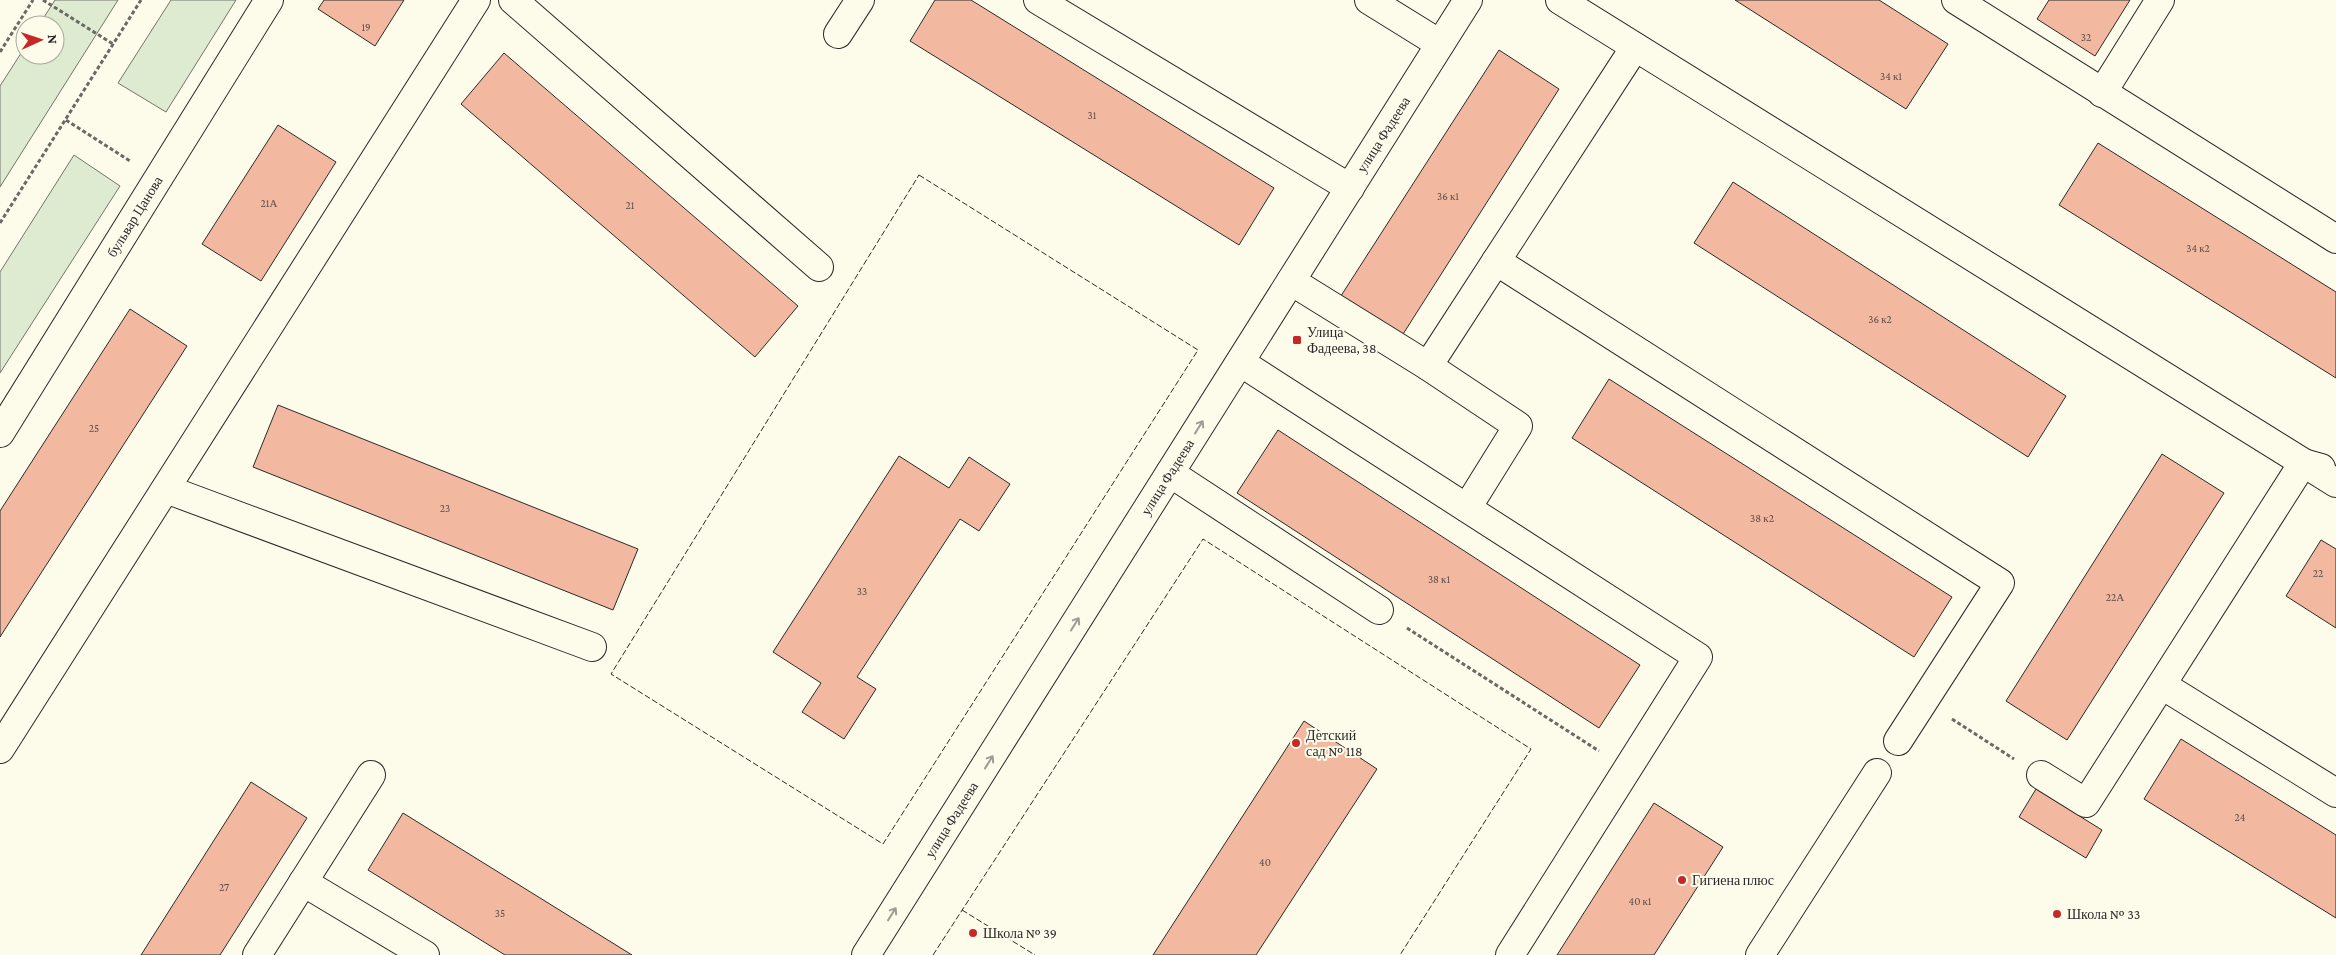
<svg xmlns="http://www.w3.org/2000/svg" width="2336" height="955" font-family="'Crimson Pro',serif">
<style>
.green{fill:#deebd1;stroke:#74746e}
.building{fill:#f2b8a0;stroke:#2b2b2b}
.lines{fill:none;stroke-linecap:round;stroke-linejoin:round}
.minor-casing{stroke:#2b2b2b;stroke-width:30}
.path{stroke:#6a6964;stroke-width:3;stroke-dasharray:4 2.5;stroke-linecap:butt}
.minor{stroke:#fdfbea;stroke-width:28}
.fence{stroke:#2b2b2b;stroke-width:1;stroke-dasharray:6 2.5;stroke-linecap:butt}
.oneway{stroke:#9e9d94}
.poi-dot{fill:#c62828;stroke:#fdfbea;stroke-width:2}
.labels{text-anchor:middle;stroke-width:4;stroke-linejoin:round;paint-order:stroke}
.number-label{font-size:11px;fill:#5d4e48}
.street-label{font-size:14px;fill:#2b2b2b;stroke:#fdfbea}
.poi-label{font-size:14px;fill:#2b2b2b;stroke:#fdfbea;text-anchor:start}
</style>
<rect width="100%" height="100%" fill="#fdfbea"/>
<path class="green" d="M55,0H118L0,187V86L25,47V55H55V25H39Z
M171,0H236L166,112L118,83Z
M74,155L120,186L0,373V272Z"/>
<path class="building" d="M324,0H404L375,46L318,9Z
M935,0H971L1274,188L1239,245L910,41Z
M1735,0H1879L1948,44L1906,109Z
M2049,0H2130L2095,56L2037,19Z
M1499,50L1559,89L1398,342L1337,302Z
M504,53L798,306L755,357L461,104Z
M278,125L336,162L261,281L202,244Z
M2098,143L2336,292V378L2059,205Z
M1733,182L2066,396L2028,457L1694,243Z
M130,309L187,346L0,637V511Z
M1609,379L1952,597L1914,657L1572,438Z
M278,405L638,549L613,610L253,467Z
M1278,430L1640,665L1599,728L1237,493Z
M2162,454L2224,493L2067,740L2006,701Z
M899,456L949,488L969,457L1010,484L979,531L960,519L857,677L876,689L844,739L802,712L821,683L773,652Z
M2321,540L2336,549V628L2286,596Z
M1304,721L1377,769L1256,955H1153Z
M2181,739L2336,835V918L2144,799Z
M251,782L307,818L220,955H141Z
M2036,789L2102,830L2086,858L2019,817Z
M1654,803L1723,847L1654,955H1557Z
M403,813L632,955H505L368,870Z"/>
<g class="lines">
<defs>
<g id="minor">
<path d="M513,0L819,267"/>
<path d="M1038,0L1350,188"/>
<path d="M1369,0L1440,44"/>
<path d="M1560,0L2336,483"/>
<path d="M1956,0L2336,239"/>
<path d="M838,34L860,0"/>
<path d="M2102,93L2160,0"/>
<path d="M1496,261L2000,583L1898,741"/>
<path d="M1291,281L1428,366"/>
<path d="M1240,362L1698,657L1510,955"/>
<path id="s1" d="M0,433L269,0"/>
<path d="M1170,473L1379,610"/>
<path d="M166,489L592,647"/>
<path d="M1467,508L1518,426L1428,366L1635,47"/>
<path d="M2162,685L2336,793"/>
<path d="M0,749L476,0"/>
<path d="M2041,775L2086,803L2303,463L2321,468"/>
<path d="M303,882L425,955"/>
<path d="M257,955L371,775"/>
<path id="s2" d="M866,955L1468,0"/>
<path d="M1760,955L1877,773"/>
</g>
</defs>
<use href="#minor" class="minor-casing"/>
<path class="path" d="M43,0L113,44
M0,52L33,0
M66,120L130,161
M0,223L141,0
M1407,628L1599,751
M1952,719L2014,759"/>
<use href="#minor" class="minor"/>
<path class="fence" d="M919,175L1198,350L883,844L611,674Z
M962,910L1035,955
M933,955L1203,539L1531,749L1400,955"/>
</g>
<defs><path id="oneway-shaft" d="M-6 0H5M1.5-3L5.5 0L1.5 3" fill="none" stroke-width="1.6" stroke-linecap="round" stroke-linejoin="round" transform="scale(1.25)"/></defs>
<g class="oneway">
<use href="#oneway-shaft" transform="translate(1199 427) rotate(-58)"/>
<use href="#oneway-shaft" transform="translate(1075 624) rotate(-58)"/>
<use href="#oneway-shaft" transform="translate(989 762) rotate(-58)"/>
<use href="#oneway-shaft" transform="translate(892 914) rotate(-58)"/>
</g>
<g class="poi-dot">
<rect x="1292" y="335" width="10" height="10" rx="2.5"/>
<circle cx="1296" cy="743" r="5"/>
<circle cx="1682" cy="880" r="5"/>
<circle cx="2057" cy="914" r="5"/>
<circle cx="973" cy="933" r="5"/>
</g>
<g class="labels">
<g class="number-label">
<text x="366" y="31">19</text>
<text x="2086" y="41">32</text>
<text x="1891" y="80">34 к1</text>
<text x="1092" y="119">31</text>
<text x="1448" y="200">36 к1</text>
<text x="269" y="207">21А</text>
<text x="630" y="209">21</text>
<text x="2198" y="252">34 к2</text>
<text x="1880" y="323">36 к2</text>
<text x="94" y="432">25</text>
<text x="445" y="512">23</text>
<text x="1762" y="522">38 к2</text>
<text x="2318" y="577">22</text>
<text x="1439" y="583">38 к1</text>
<text x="862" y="595">33</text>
<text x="2115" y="601">22А</text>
<text x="2240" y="821">24</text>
<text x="1265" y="866">40</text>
<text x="224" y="891">27</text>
<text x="1640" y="905">40 к1</text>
<text x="500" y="917">35</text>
</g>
<g class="street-label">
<text dy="5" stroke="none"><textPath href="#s2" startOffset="970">улица Фадеева</textPath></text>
<text dy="5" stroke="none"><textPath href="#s1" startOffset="255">бульвар Цанова</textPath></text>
<text dy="5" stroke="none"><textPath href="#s2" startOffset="565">улица Фадеева</textPath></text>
<text dy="5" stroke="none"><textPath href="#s2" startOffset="160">улица Фадеева</textPath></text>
</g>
<g class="poi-label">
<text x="1307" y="337">Улица<tspan x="1307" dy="16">Фадеева, 38</tspan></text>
<text x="1306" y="740">Детский<tspan x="1306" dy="16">сад № 118</tspan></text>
<text x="1692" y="885">Гигиена плюс</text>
<text x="2067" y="919">Школа № 33</text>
<text x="983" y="938">Школа № 39</text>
</g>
</g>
<g transform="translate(40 40) rotate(87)"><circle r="24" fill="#fdfbea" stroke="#a9a89e"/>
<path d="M0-4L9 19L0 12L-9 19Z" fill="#c62828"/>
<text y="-8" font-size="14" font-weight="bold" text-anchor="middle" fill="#2b2b2b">N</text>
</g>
</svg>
